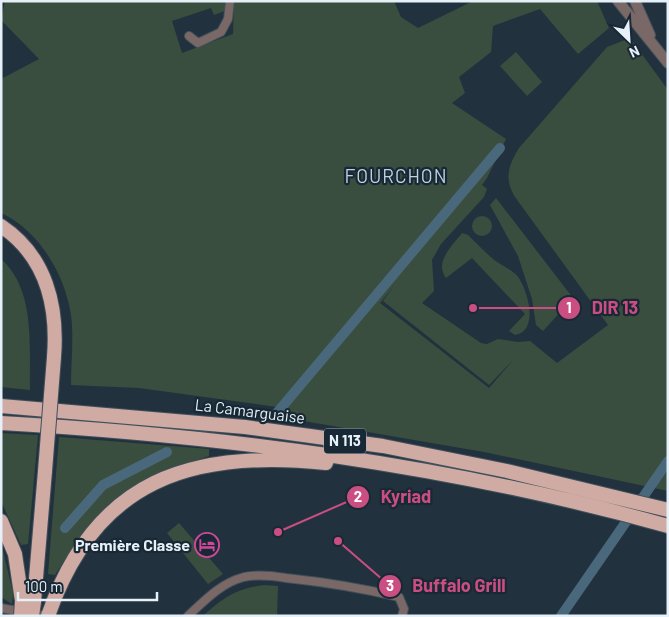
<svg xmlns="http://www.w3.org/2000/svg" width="669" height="617" font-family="Barlow,sans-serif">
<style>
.green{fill:#394e3e;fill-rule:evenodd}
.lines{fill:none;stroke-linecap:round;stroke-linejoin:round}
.canal{stroke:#49687b;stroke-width:10}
.minor-casing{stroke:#40505c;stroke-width:10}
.tertiary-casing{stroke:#40505c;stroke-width:12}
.trunk-casing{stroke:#40505c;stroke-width:16}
.minor{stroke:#796865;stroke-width:8}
.tertiary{stroke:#796865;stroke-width:10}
.trunk{stroke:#d0aba4;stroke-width:14}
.trunk-bridge-casing{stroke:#40505c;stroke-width:16;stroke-linecap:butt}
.trunk-bridge{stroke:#d0aba4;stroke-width:14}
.labels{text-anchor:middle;stroke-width:4.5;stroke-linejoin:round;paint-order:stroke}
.shield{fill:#182834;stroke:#a8b4bd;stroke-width:1}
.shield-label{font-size:15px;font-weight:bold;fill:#e5f0f8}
.street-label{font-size:16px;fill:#e5f0f8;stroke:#182834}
.poi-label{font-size:16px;font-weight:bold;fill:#e5f0f8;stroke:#182834;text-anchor:end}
.quarter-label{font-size:19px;letter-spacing:1px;fill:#bdd2e2;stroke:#182834}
.leader{fill:none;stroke:#cb4e82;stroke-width:2}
.callout-dot{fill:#cb4e82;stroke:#182834;stroke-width:2}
.mark-label{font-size:15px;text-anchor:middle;font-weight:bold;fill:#fff}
.callout-label{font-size:18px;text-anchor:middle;font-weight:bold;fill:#cb4e82;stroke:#182834;stroke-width:4.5;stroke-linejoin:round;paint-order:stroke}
</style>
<rect width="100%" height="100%" fill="#21323e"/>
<path class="green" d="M5,1H227L225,11L214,15L211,8L172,21L182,53L233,34L234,1H394L401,17L418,28L473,1H597L609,28L578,54L540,9L493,26L491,52L459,77L465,93L452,103L506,139L487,178L482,185L487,189L484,197L441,244L432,260L434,291L422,303L481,343L487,344L498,339L518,342L530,341L557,363L608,325L515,197C504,179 508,166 519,148L607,47L630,38L668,90V491L484,452L292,419L277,407L139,388L71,385C71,362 74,337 71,315C65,275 39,230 1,213V79L39,59L1,20ZM394,286L383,301L489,385L514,359L489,388L380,303Z
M516,52L542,82L527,96L500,66Z
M496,198L573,298L543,331L536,325L532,299L518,256L490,205Z
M472 226a10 10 0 1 1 20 0a10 10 0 1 1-20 0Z
M462,233L468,235C476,243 484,251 493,259C500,265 516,271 520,280C529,295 538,331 515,335L509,331L525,314L472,258L446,278C434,262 452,246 462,233Z
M1,259C36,290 29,347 30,390L1,387Z
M1,433L38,435L28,544L21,545L1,501Z
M59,437L209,449V456C130,480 99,504 55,575L48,574Z
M179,523L223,574L208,584L167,533Z
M1,542L13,593L12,604L1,597Z
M264,585L278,586L277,616H203C224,597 236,589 264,585Z"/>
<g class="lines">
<path class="canal" d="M276,414L500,148
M65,528L103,485L167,452
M561,616L668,461"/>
<defs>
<path id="minor" d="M189,36L198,43L221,32L228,19L230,1
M1,608L45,616
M188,616C205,600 221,583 244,577C257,574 273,576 286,578C324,582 361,588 399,597L404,609L402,616"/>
<path id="tertiary" d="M618,1L668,63
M635,1L650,35"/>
<path id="trunk" d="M1,226C46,256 58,306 54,357
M1,406L245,427L383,446L507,471L668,510
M1,423C226,436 450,465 668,526
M1,521L15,554L22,601
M34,602L45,471
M48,616C95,479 192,449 326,463"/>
</defs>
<use href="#minor" class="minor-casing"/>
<use href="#tertiary" class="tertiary-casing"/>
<use href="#trunk" class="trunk-casing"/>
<use href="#minor" class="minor"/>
<use href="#tertiary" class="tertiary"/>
<use href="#trunk" class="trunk"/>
<defs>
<path id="trunk-bridge" d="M45,471L54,357
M21,616L22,601
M32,616L34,602"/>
</defs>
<use href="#trunk-bridge" class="trunk-bridge-casing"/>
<use href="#trunk-bridge" class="trunk-bridge"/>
</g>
<defs>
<symbol id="hotel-ring" viewBox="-11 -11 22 22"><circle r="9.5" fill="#182834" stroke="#d1479c" stroke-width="1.5"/><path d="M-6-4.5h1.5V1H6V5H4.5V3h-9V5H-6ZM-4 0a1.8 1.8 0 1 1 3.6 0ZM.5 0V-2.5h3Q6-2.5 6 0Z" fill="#d1479c"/></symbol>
</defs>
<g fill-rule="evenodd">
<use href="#hotel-ring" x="193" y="531" width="28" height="28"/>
</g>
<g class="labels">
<rect class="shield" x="324" y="428.5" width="42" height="25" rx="4"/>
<g class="shield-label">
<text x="345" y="446">N 113</text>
</g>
<g class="street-label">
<text transform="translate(250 411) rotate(7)" y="6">La Camarguaise</text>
</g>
<g class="poi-label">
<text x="190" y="551">Première Classe</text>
</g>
<g class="quarter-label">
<text x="396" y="183">FOURCHON</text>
</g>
</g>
<path class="leader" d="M473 308L569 308M278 532L358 497M338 541L390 586"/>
<g class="callout-dot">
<circle cx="473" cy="308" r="5"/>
<circle cx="278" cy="532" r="5"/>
<circle cx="338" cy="541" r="5"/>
<circle cx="569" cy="308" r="12"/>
<circle cx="358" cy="497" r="12"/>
<circle cx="390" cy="586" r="12"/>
</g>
<g class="mark-label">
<text x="569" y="313">1</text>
<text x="358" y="502">2</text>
<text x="390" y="591">3</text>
</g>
<g class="callout-label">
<text x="615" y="314">DIR 13</text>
<text x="406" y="503">Kyriad</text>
<text x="459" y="592">Buffalo Grill</text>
</g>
<rect width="669" height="617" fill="none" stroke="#e5f0f8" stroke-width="5"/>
<g transform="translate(629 40) rotate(155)" stroke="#182834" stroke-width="4" paint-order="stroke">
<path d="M0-4L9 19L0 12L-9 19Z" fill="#e5f0f8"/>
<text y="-8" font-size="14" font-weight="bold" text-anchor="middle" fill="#e5f0f8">N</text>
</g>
<path d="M18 592v8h139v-8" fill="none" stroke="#e5f0f8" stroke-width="2.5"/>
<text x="25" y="592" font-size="15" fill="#e5f0f8" stroke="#182834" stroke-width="4" paint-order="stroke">100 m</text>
</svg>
